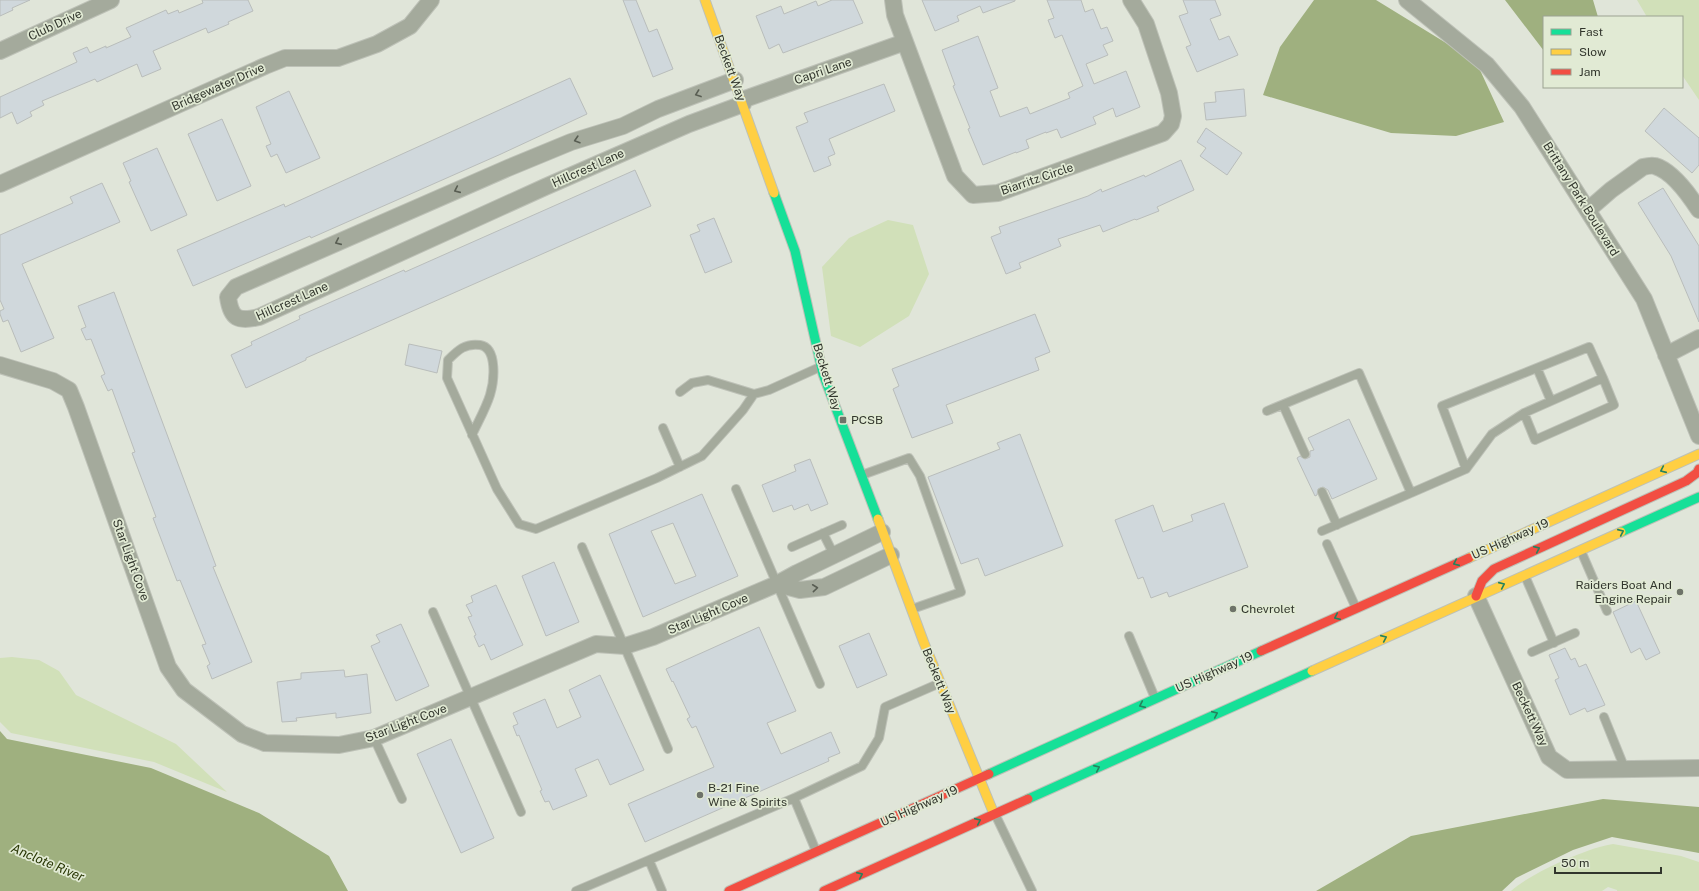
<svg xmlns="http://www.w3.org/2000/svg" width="1699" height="891" font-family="'Public Sans',sans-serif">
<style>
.green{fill:#d1e0b9}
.water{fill:#9fb07f}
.building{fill:#d0d8dc;stroke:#b9bdbb;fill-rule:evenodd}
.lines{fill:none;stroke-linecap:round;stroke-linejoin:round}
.lane-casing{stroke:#bdc1b7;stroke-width:10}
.street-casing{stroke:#bdc1b7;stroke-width:18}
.fast-casing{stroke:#bdc1b7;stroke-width:11}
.slow-casing{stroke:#bdc1b7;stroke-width:11}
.jam-casing{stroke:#bdc1b7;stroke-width:11}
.lane{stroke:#a4aa9c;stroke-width:8}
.street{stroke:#a4aa9c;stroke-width:16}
.fast{stroke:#16e098;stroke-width:9}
.slow{stroke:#ffcf43;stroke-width:9}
.jam{stroke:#f24e42;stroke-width:9}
.oneway{stroke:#595e53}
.oneway2{stroke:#25825d}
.poi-dot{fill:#6e7369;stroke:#e1ead4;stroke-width:1.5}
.labels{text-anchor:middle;stroke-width:3.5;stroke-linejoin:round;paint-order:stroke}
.street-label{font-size:12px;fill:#31352c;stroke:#e1ead4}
.poi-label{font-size:12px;fill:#31352c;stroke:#e1ead4;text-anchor:start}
.water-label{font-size:13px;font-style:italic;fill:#253300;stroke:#e1ead4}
</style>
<rect width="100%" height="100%" fill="#e0e5d9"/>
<path class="green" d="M1637,0H1699V100L1682,75V17H1647Z
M888,220L913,225L929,274L909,316L860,347L831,336L822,267L849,238Z
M12,657L39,660L59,671L76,695L176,744L227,792L154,762L11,733L0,722V658Z
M1613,844L1681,856L1699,862V891H1617V890L1608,887L1602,891H1511C1529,874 1589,847 1613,844Z"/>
<path class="water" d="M1314,0H1376L1451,46L1480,70L1504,122L1456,136L1391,133L1263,95L1280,47Z
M1505,0H1593L1598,17H1544V51Z
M0,731L7,739L151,768L259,813L329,856L348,891H0Z
M1603,799L1699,807V853L1612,837L1573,850L1516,878L1502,891H1316L1411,836Z"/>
<path class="building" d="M0,0H30L12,8L13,10L0,16Z
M202,0H248L253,11L228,22L229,24L208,33L206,28L153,51L161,69L142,77L137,64L97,82L95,79L42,101L44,105L30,112L32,116L17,124L12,112L0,118V97L77,62L73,53L87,47L90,53L106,46V48L131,37L126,28L166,10L168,14L178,10L179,13L203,3Z
M623,0H636L649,32L657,29L673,69L653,77Z
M832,0H853L863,23L783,53L779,44L769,49L756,16L781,6L784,14L816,1L818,6Z
M922,0H1015V1L983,13L980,6L957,16L959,21L935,31Z
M1047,0H1081L1085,12L1093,9L1101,29L1107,27L1113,41L1103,45L1108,55L1086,64L1094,84L1126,71L1140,107L1116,117L1113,108L1093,117L1096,124L1061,138L1057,129L1046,133V132L1026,140L1029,148L1016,153V152L983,165L968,129L970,128L953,86L955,85L942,50L978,36L998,88L990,91L1000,117L1027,107L1030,114L1070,98L1068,93L1083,86L1062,35L1055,38L1048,20L1054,18Z
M1183,0H1215L1221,15L1210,19L1219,40L1229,36L1238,55L1197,72L1186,47L1191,45L1179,16L1188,13Z
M570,78L587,114L501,154L311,238L310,236L193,286L177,250L284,204L285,207Z
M884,84L895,111L829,139L835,154L828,157L831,165L814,172L796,127L808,122L804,113Z
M1244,89L1246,116L1206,120L1204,103L1216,102L1215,92Z
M289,91L320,158L286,173L277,154L271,157L266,146L271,144L256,107Z
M1664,108L1699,138V165L1692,173L1645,131Z
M222,119L251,186L217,201L188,134Z
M1206,128L1242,153L1227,175L1200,156L1206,148L1197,142Z
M157,148L187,215L151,231L129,182L131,181L123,163Z
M1181,160L1194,190L1157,207L1159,211L1136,220L1135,219L1103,232L1100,225L1058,239L1061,246L1019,263L1021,268L1006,274L991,237L1001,233L999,227L1088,196L1101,189L1102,192L1144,175L1145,177Z
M635,170L651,206L306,358V360L246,388L231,355L252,345L251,342L300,319L299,316L404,270L405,272Z
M102,183L120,222L22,264L54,338L21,352L8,320L3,322L0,314V311L4,309L0,300V235L73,203L70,197Z
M1663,188L1699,246V322L1671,256L1638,203Z
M714,218L732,262L705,273L690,235L700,231L697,225Z
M114,292L216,566L213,567L252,662L212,679L207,666L210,664L202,645L206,644L180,580L177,581L153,518L156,517L132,453L135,452L112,389L108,391L101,376L105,374L91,339L86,340L81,329L86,327L78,306Z
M1035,314L1050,352L1035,358L1039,370L946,405L953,423L912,438L893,389L899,386L892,369Z
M409,344L442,351L437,373L405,365Z
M1349,419L1377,479L1332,499L1328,490L1323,487L1318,489L1317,495L1315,496L1297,458L1300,456L1305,459L1310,457V451L1314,450L1308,438Z
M1020,434L1063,546L985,576L978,558L961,564L928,477L1000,449L997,443Z
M810,459L828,504L811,511L808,504L794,510L792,505L773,512L762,485L796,471L794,465Z
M702,494L738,576L643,617L609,534ZM673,523L696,576L675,584L651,531Z
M1224,503L1248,567L1169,597L1167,592L1151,598L1143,577L1138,579L1115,520L1153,505L1163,532L1193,521L1191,515Z
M554,562L579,622L546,636L522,576Z
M496,585L523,645L491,660L484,644L479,647L474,636L476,635L468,617L472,616L466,605L473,602L471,596Z
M1636,601L1660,653L1646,660L1640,648L1631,653L1613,612Z
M401,624L429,686L396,701L371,646L380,642L376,635Z
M759,627L796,711L767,723L781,754L831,732L840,753L828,758L829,761L645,842L628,804L714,767L696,726L692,728L687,719L690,717L673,681L672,682L666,669Z
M869,633L887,675L857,688L839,646Z
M1565,648L1571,660L1575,658L1579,667L1586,664L1605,705L1587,712L1585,708L1570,715L1555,680L1559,678L1549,655Z
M344,670L345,677L367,674L371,713L336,718V713L296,718L297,721L282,722L277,682L301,679V673Z
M600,675L644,770L610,785L598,759L575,769L587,796L553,810L549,801L545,802L540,791L542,790L519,735L517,736L513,726L518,724L513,713L545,699L557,728L581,717L569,690Z
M451,739L494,838L461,853L417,754Z"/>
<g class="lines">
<defs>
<path id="lane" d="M1537,368L1551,401
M680,392L692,383L708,380L754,394
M1283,405L1305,454
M1267,411L1359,373L1411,493L1322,531
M1524,413L1535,440L1614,405L1603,378
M663,428L680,467
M472,435C478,422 486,408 490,395C494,382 498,348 480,345C465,343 458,350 448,360L447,378L497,489L519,524L536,529L657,478L702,456L743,410L754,394L769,390L820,367
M862,475L909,458L920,476L961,592L912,609
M736,489L820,684
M1322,492L1337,525
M1411,493L1466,469L1492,434L1524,413L1603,378L1589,347L1442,406L1466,469
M823,533L834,555
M1327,544L1356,608
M582,547L668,749
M792,547L842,525
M1581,551L1607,611
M1525,576L1554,643
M433,612L521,812
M1129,636L1155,698
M1532,652L1575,633
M1604,717L1625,769
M374,738L402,799
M794,798L862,766L879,738L885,707L940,683
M995,814L1032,891
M576,891L649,860
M662,891L649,860L794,798L816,851"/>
<path id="street" d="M893,0L895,15L905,42L955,176L973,195L998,193L1163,133L1171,124L1173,116L1169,93L1146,24L1131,0
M1407,0L1487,65L1522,107L1644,299L1699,436
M0,51L111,0
M735,80L658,109L623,126L571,142L508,168L236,287L228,297C231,319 238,322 259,317L545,187L689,124L743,104
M742,100L905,42
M0,184L265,66L285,58H338L377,44L410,26L431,0
M1588,210L1611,190L1643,167C1647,166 1651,165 1655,166C1672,171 1690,196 1699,210
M1666,355L1699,338
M0,365L53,381L69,390L76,407L168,667L184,690L242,734L265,743L339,745L374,738L596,644L625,646L653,637L777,584L797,573L882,532
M777,584L800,590L824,587L891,555
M1476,596L1549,757L1567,770L1699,768"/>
<path id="fast" d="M774,193L795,251L823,374L878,519
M1621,532L1699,497
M989,774L1261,651
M1028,799L1312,671"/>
<path id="slow" d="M705,0L774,193
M878,519L924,643L994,814
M1469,558L1699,454
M1312,671L1621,532"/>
<path id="jam" d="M1476,596L1482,581L1494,569L1686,481L1697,473L1699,469
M1261,651L1469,558
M729,891L989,774
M824,891L1028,799"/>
</defs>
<use href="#lane" class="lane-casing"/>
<use href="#street" class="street-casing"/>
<use href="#fast" class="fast-casing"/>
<use href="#slow" class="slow-casing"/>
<use href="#jam" class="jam-casing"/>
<use href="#lane" class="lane"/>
<use href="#street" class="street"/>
<use href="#fast" class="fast"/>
<use href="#slow" class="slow"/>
<use href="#jam" class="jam"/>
</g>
<defs><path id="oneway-chevron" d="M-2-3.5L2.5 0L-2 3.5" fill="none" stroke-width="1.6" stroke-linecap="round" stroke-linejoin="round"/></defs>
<g class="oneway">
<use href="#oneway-chevron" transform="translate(698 94) rotate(160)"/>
<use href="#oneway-chevron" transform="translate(577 140) rotate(163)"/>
<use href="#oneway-chevron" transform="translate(457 190) rotate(156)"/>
<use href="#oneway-chevron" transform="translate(338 242) rotate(156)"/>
<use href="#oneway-chevron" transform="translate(815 588) rotate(-6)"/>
</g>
<g class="oneway2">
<use href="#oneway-chevron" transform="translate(1663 470) rotate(156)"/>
<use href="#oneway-chevron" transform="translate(1621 532) rotate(-24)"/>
<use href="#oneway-chevron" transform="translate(1537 549) rotate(-24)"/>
<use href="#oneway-chevron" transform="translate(1456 563) rotate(156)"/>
<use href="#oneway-chevron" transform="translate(1502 585) rotate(-24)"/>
<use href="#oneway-chevron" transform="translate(1337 617) rotate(156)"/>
<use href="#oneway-chevron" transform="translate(1384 638) rotate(-24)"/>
<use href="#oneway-chevron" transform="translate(1142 705) rotate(156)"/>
<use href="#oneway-chevron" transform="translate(1215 714) rotate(-24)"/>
<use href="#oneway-chevron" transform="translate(1097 768) rotate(-24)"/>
<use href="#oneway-chevron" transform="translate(978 821) rotate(-24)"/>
<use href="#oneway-chevron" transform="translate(860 875) rotate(-24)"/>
</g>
<g class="poi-dot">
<rect x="839" y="416" width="8" height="8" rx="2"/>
<circle cx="1680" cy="592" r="4"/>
<circle cx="1233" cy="609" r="4"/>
<circle cx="700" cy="795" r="4"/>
</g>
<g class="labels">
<g class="street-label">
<text transform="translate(55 25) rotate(-25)" y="4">Club Drive</text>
<text transform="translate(730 68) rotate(70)" y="4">Beckett Way</text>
<text transform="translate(823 71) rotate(-19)" y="4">Capri Lane</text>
<text transform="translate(218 87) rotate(-24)" y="4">Bridgewater Drive</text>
<text transform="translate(588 168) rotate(-24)" y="4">Hillcrest Lane</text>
<text transform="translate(1037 179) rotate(-19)" y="4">Biarritz Circle</text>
<text transform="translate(1581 199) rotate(58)" y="4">Brittany Park Boulevard</text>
<text transform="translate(292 301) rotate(-24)" y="4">Hillcrest Lane</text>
<text transform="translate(827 377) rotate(73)" y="4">Beckett Way</text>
<text transform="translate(1510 539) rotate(-24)" y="4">US Highway 19</text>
<text transform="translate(131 560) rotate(70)" y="4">Star Light Cove</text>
<text transform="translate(708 614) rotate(-23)" y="4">Star Light Cove</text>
<text transform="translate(1214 672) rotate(-24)" y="4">US Highway 19</text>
<text transform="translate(939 681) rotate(68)" y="4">Beckett Way</text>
<text transform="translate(1530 714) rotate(65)" y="4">Beckett Way</text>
<text transform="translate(406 723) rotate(-21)" y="4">Star Light Cove</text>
<text transform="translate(919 806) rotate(-24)" y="4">US Highway 19</text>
</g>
<g class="poi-label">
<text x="851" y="424">PCSB</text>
<text x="1672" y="589" text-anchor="end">Raiders Boat And<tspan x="1672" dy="14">Engine Repair</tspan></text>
<text x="1241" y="613">Chevrolet</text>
<text x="708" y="792">B-21 Fine<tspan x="708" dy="14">Wine &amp; Spirits</tspan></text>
</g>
<g class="water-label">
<text transform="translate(48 862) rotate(23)" y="5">Anclote River</text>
</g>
</g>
<rect x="1543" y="16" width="140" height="72" fill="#e1ead4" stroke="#9ba291"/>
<rect x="1551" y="29" width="20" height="6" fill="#16e098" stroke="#9ba291"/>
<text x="1579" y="36" font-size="12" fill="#31352c">Fast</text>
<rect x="1551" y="49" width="20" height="6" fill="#ffcf43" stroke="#9ba291"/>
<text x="1579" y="56" font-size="12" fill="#31352c">Slow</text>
<rect x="1551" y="69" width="20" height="6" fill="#f24e42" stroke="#9ba291"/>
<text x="1579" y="76" font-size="12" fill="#31352c">Jam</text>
<path d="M1555 867v6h106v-6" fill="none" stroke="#31352c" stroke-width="2"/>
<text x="1561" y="867" font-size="12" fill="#31352c" stroke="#e1ead4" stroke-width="3" paint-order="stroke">50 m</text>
</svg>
